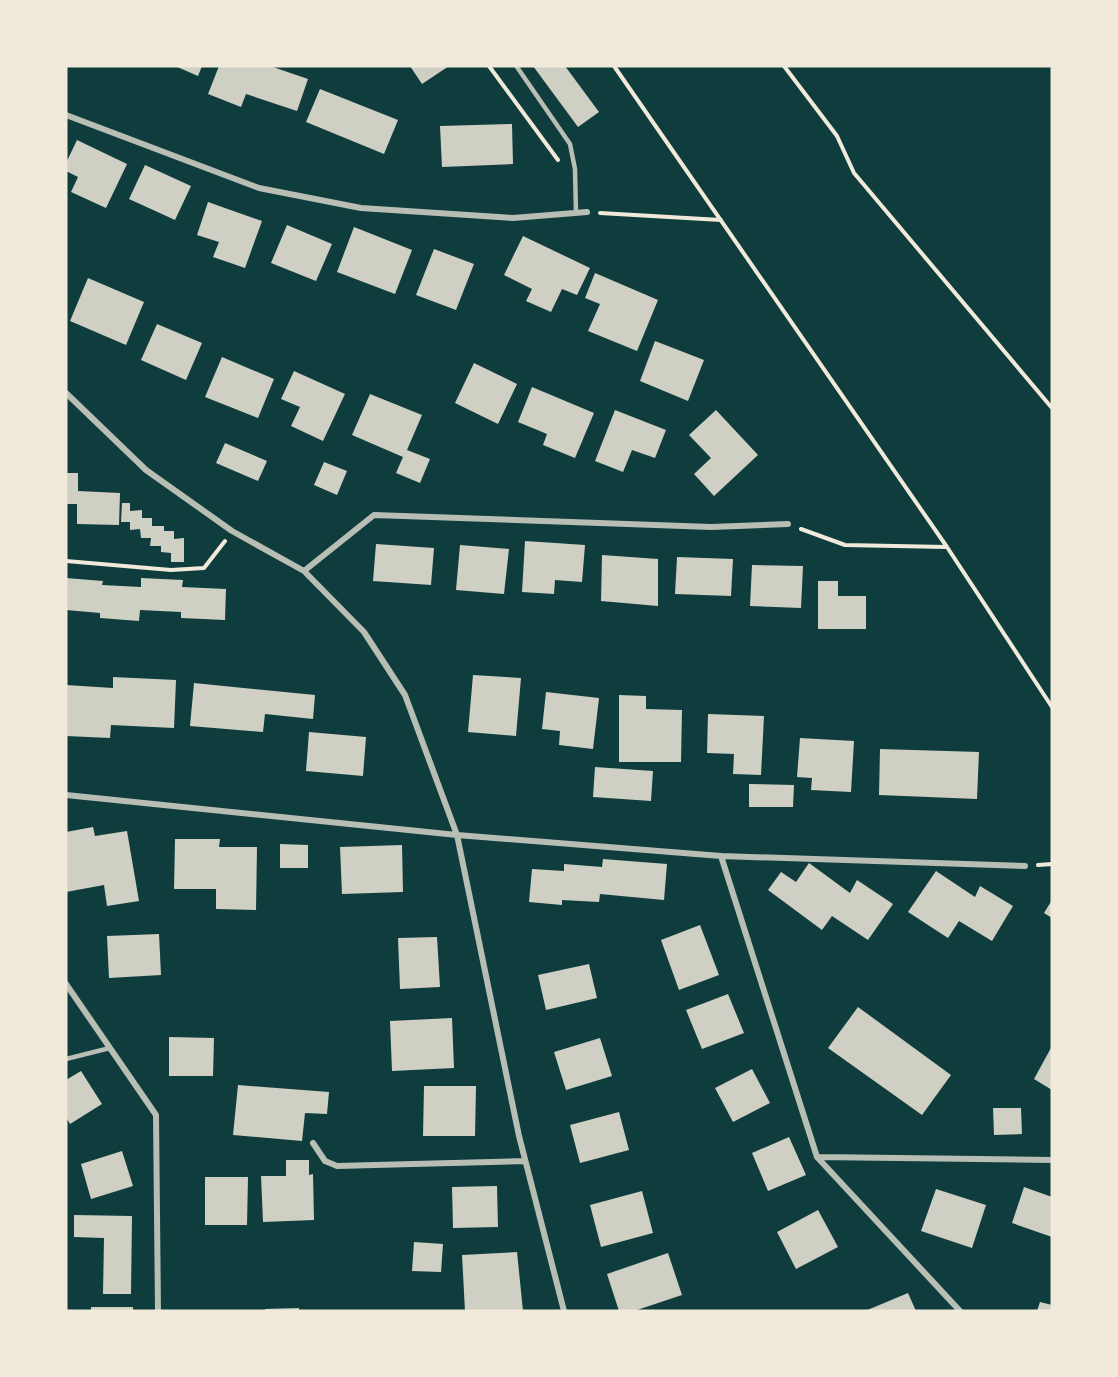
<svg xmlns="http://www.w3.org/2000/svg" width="1118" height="1377" font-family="Overpass,sans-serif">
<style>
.building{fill:#cfcfc3}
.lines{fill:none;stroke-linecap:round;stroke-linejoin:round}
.path{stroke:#f1e9da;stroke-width:4}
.service{stroke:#b8beb3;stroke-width:4.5}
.minor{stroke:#b8beb3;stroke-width:6}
</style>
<rect width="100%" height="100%" fill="#0f3d3e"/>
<path class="building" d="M175,66H202L198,76Z
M219,66H270L308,79L297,111L246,94L241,107L208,94Z
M410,66H449L422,84Z
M533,66H565L599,112L578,127Z
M320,89L398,120L384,154L306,122Z
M512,124L513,164L442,167L440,126Z
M77,140L127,164L106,208L71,192L78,177L66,171V163Z
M145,165L191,186L175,220L129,199Z
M208,202L262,221L245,268L213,257L219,242L197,235Z
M287,225L332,244L316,281L271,263Z
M354,227L412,250L395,294L337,272Z
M523,236L590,268L577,295L562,289L551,312L526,301L532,289L504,275Z
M434,249L474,264L456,310L416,295Z
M595,273L658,300L637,351L588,331L600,304L585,298Z
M88,278L144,302L126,345L70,321Z
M157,324L202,343L186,380L141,360Z
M655,341L704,360L688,401L640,381Z
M222,357L274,379L258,418L205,397Z
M474,363L517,384L498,424L455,403Z
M294,371L345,394L323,441L291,426L300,407L281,399Z
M532,387L594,413L575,458L543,445L547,434L518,422Z
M370,394L422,415L407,450L430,459L420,483L396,473L403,457L352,435Z
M615,410L666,430L655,458L632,450L623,472L595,461Z
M716,410L758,455L714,496L694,474L711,458L689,435Z
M225,443L267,461L258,481L216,463Z
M324,462L347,471L337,495L314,485Z
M66,473H78V491L120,493L119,525L77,524V504H66Z
M122,503H130V511L142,510V518H152V526H164V531H174V539L184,538V562H171V553L161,552V546H150L151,538H141L140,529L130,530V522H121Z
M525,541L585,545L582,582L555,580L554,594L522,592Z
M376,544L434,548L431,585L373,581Z
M460,545L509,549L504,594L456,590Z
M602,555L658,559V606L601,601Z
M677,557L733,559L731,596L675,594Z
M752,565L803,566L801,608L750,606Z
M66,578L103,581L102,585L141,587V578L183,580L182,587L226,589L225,620L181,618V612L140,610L139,621L100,618V613L66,610Z
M818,581H838V596H866V629H818Z
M473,675L521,678L516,736L468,732Z
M113,677L176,680L174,728L111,725L110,738L66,736V685L113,688Z
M194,683L315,695L313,719L265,714L263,732L190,726Z
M546,692L599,698L593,749L559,745L560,731L542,729Z
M619,695L646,696V709L682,710L681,762H619Z
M708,714L764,716L761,775L733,774L734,754L707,753Z
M309,732L366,737L363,776L306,771Z
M800,738L854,741L851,792L811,790L812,778L797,777Z
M880,749L979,752L977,799L879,795Z
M595,767L653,771L651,801L593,797Z
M749,784L794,785L793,807H749Z
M93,827L95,836L127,831L139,901L107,906L104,885L66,892V832Z
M175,839H220L219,847H257L256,910L216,909V889H174Z
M280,844L308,845V868H280Z
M402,845L403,892L342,894L340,847Z
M603,859L667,864L664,900L600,894L599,902L562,900V905L529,902L532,869L564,871V864L602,867Z
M809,863L850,893L857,880L893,904L868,940L832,916L822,930L768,890L781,872L796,882Z
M936,871L975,897L980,886L1013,906L992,941L959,921L948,938L908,912Z
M1052,900V918L1044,913Z
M700,925L719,975L679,990L661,940Z
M159,934L161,975L109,978L107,936Z
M437,937L440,987L400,989L398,938Z
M589,964L597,998L546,1010L538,975Z
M728,994L744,1033L702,1049L686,1010Z
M858,1007L951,1075L922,1115L828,1048Z
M452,1018L454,1068L392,1071L390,1021Z
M169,1037L214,1038L213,1076H169Z
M600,1038L612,1076L566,1090L554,1052Z
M1052,1046V1090L1034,1079Z
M752,1069L770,1103L733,1122L715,1088Z
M81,1071L102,1104L70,1124L66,1117V1080Z
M238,1085L329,1092L327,1114L305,1113L302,1141L233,1135Z
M424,1086H476L475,1136H423Z
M993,1108H1021L1022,1134L994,1135Z
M619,1112L629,1150L580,1163L570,1125Z
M789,1137L806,1175L768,1191L752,1153Z
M122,1151L133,1186L91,1199L81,1164Z
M286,1160H309V1175L313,1174L314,1220L263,1222L261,1176H286Z
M205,1177H248L247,1225H205Z
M497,1186L498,1227L453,1228L452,1187Z
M1024,1187L1052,1197V1237L1012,1223Z
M936,1189L986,1205L972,1248L921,1231Z
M642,1191L653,1233L601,1247L590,1205Z
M818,1210L838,1247L796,1269L777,1232Z
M74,1215L132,1216L131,1294H103L104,1238L74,1237Z
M414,1242L443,1244L441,1272L412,1271Z
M517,1252L523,1311H465L462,1255Z
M668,1253L682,1295L634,1311H619L607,1274Z
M908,1293L916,1311H865Z
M1040,1302L1052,1305V1311H1037Z
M91,1307H133V1311H91Z
M299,1308V1311H265V1309Z"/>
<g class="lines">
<path class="path" d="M489,66L558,160
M614,66L947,547L1052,707
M784,66L837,136L854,173L1052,408
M600,213L721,220
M801,529L845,545L946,547
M66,561L171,570L204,568L225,541
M1038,865L1052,864"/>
<path class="service" d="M517,67L570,144L575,169L576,213
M66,1059L110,1048"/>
<path class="minor" d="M66,115L259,188L361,208L513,218L587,212
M66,393L146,470L232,531L304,571L364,632L405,695L457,835L519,1136L564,1311
M304,571L374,515L711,527L788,524
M66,795L457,835L721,856L1025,866
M721,856L817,1157L960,1311
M66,984L156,1115L158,1311
M313,1143L325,1161L337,1166L525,1161
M817,1157L1052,1160"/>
</g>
<rect width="1118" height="1377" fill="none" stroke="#f1e9da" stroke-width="135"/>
</svg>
